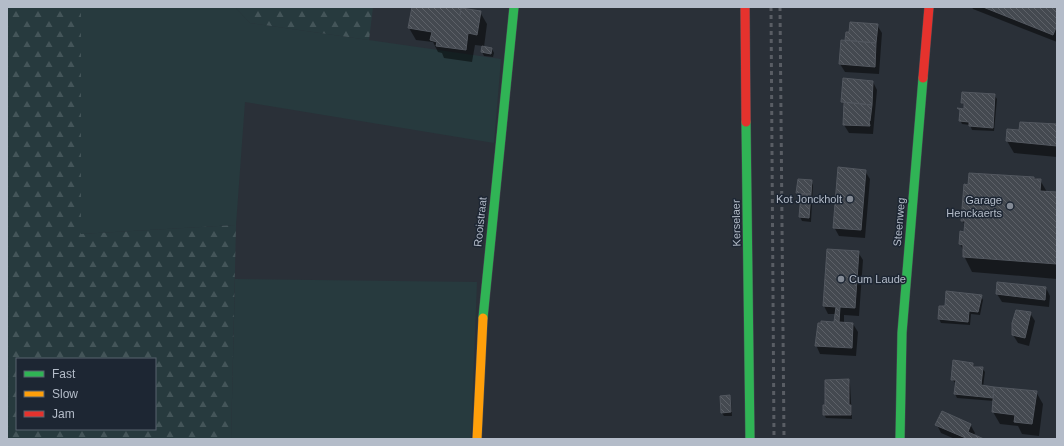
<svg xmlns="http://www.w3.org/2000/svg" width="1064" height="446" font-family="Helvetica,sans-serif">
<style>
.grass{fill:#273a3e}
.forest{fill:url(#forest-firs);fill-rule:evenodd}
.shadow{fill:#0007}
.building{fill:url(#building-back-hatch);stroke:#52575f}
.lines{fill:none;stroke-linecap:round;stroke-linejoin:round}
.fast-casing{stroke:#484c53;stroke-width:10}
.slow-casing{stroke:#484c53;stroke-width:10}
.jam-casing{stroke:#484c53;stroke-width:10}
.fast{stroke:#30b455;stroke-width:9}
.slow{stroke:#ff9f0a;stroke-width:9}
.jam{stroke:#e5322d;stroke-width:9}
.rail{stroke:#595d64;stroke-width:3;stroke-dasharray:4 4;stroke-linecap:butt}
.poi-dot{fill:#848b96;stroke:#1d2633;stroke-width:1.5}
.labels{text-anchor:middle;stroke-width:3;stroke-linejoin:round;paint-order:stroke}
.poi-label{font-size:11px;fill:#b4bcc9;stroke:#1d2633;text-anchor:end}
.street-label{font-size:11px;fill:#b4bcc9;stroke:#1d2633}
</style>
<defs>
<pattern id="forest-firs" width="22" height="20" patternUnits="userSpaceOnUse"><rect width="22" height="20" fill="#273a3e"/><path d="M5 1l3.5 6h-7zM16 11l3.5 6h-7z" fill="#445559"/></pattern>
<pattern id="building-back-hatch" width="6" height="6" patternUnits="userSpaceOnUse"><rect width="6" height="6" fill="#444950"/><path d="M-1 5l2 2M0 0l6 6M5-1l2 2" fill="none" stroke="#5d6168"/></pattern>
</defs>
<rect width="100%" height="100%" fill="#2a3038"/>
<path class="grass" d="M81,7H235L250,23L501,59L494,143L245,102L236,225L81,234Z
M235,279L477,282L471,439H231Z"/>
<path class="forest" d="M7,7H81V234L236,225L231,439H7ZM17,359H155V429H17Z
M235,7H373L369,40L250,23Z"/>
<path class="shadow" d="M413,7H450L480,12L487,24L484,47L492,49L494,53L493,57L484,56L482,52L483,46L475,45L472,62L444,58L442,53L438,52L433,42L416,40L409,28Z
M972,7H1057V42L973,9Z
M877,25L882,33L879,74L845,72L840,64L847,33Z
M873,82L877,90L873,134L849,133L844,125V106L842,101Z
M994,95L997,99L994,131L972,130L970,125L962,124L960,120L965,106L962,102Z
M1057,125V157L1014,153L1007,141Z
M865,171L870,179L865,238L839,236L834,227Z
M1034,178L1040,180L1047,192L1057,193V279L972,272L964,256V251L960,244L965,233L966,227L962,220Z
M798,180L811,181L813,185L811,222L802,221L800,217L801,197L797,193Z
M858,252L863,260L859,316L844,315V323L853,324L858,332L856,356L820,354L816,345L835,323L836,314H828L824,306Z
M1046,288L1050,296L1049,307L1002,302L997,294Z
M981,296L983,300L980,315L971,314L970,325L941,323L939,319L945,307Z
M1030,313L1035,321L1029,346L1018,343L1013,335Z
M973,364L975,368H982L985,372L983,387L1036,392L1043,404L1039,436L1022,434L1018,426L1000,424L993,412L994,401L957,398L955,394L956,384L952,379Z
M848,380L850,384L852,419L826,418L824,414L826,406Z
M729,396L731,400L732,416H724L722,413Z
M970,424L975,433L974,436L982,439H955L941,433L937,425Z"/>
<path class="building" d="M412,7H461L460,15L461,8L481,11L477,35L468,33L466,50L436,46L437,42L430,40L432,32L408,28Z
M983,7H1057V25L1053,35Z
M850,22L878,24L876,43L845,40L846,32H849Z
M841,40L876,43L875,67L839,64Z
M482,46L492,48L491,54L481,52Z
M843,78L873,81L872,105L841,102Z
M962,92L995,94L993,128L969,126V122L959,121L960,110L957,108L964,109V103H961Z
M844,102L872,105L870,121H869L870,126L843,125Z
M1020,122L1057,124V146L1006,141L1007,129L1019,130Z
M838,167L866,170L861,230L833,228Z
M969,173L1034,177V179H1041L1040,191L1057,192V264L963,257V245L959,244L960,231L964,232L965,221H961L964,184L968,185Z
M798,179L812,180L811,194L796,193Z
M801,194H811L809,218L799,217Z
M827,249L859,251L855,308L840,307L839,322L853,323L852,348L815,346L818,323H821V321L834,322L836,307L823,306Z
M997,282L1046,287L1045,300L996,294Z
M946,291L982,295L978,312L969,311L968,322L938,319L939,306H945Z
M1016,310L1031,312L1025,338L1012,335V323Z
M953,360L973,363V367H983L981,385L994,387L993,398L954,394L956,380H951Z
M849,379V405H851V415H823V405H825V380Z
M994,387L1037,391L1032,424L1014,422L1015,415L992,412Z
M730,395L731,412L721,413L720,396Z
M942,411L971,424L968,432L984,439H968L935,425Z"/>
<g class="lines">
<defs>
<path id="fast" d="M746,122L750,439
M483,318L514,7
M900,439L902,333L923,78"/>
<path id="slow" d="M477,439L483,318"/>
<path id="jam" d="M745,7L746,122
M923,78L929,7"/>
</defs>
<use href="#fast" class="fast-casing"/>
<use href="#slow" class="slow-casing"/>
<use href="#jam" class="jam-casing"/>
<use href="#fast" class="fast"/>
<use href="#slow" class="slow"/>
<use href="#jam" class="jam"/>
<path class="rail" d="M771,7L774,439
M780,7L784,439"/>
</g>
<g class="poi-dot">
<circle cx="850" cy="199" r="4"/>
<circle cx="1010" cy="206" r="4"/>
<circle cx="841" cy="279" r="4"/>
</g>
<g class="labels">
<g class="poi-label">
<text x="842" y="203">Kot Jonckholt</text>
<text x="1002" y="204">Garage<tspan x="1002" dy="13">Henckaerts</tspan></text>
<text x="849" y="283" text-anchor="start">Cum Laude</text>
</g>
<g class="street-label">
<text transform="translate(480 222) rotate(-84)" y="4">Rooistraat</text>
<text transform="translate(899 222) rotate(-85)" y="4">Steenweg</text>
<text transform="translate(736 223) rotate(-91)" y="4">Kerselaer</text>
</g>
</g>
<rect width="1064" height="446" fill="none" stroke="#b4bcc9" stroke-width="16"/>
<rect x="16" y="358" width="140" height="72" fill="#1d2633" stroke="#59626f"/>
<rect x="24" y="371" width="20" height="6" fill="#30b455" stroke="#59626f"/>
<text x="52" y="378" font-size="12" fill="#b4bcc9">Fast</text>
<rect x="24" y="391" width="20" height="6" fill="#ff9f0a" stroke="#59626f"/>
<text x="52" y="398" font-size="12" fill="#b4bcc9">Slow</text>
<rect x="24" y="411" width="20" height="6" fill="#e5322d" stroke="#59626f"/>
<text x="52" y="418" font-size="12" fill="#b4bcc9">Jam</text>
</svg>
